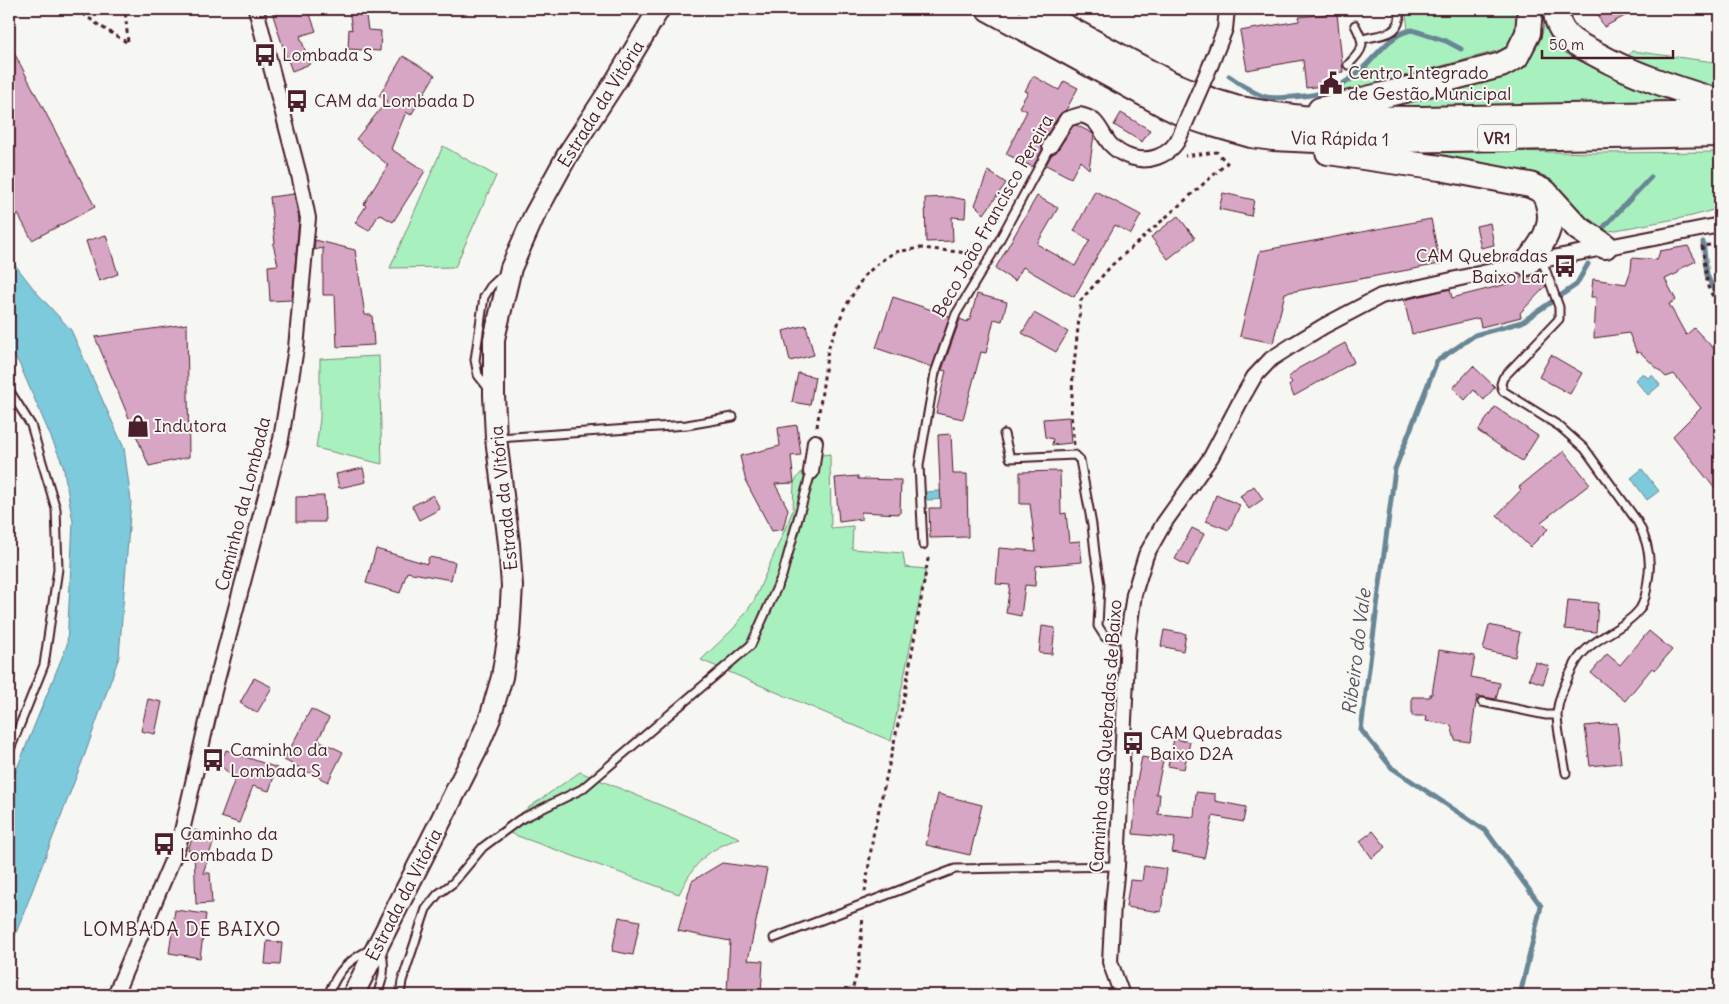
<svg xmlns="http://www.w3.org/2000/svg" width="1729" height="1004" font-family="Delius,sans-serif">
<style>
.green{fill:#a8f1be;stroke:#798874}
.water{fill:#7ccadb;stroke:#688695}
.lines{fill:none;stroke-linecap:round;stroke-linejoin:round}
.stream{stroke:#688695;stroke-width:5}
.building{fill:#d7a6c4;stroke:#4a1f2b}
.service-casing{stroke:#4a1f2b;stroke-width:11}
.minor-casing{stroke:#4a1f2b;stroke-width:18}
.secondary-casing{stroke:#4a1f2b;stroke-width:24}
.trunk-casing{stroke:#4a1f2b;stroke-width:28}
.path{stroke:#4a1f2b;stroke-width:3;stroke-dasharray:4 4;stroke-linecap:butt}
.service{stroke:#f6f6f2;stroke-width:7}
.minor{stroke:#f6f6f2;stroke-width:14}
.secondary{stroke:#f6f6f2;stroke-width:20}
.trunk{stroke:#f6f6f2;stroke-width:24}
.minor-bridge-casing{stroke:#4a1f2b;stroke-width:18;stroke-linecap:butt}
.minor-bridge{stroke:#f6f6f2;stroke-width:14}
.labels{text-anchor:middle;stroke-width:4;stroke-linejoin:round;paint-order:stroke}
.shield{fill:#f6f6f2;stroke:#7e6067;stroke-width:1}
.shield-label{font-size:16px;font-weight:bold;fill:#4a1f2b}
.poi-label{font-size:18px;fill:#4a1f2b;stroke:#f6f6f2;text-anchor:start}
.street-label{font-size:18px;fill:#4a1f2b;stroke:#f6f6f2}
.water-label{font-size:19px;font-style:italic;fill:#595260;stroke:#f6f6f2}
.neighbourhood-label{font-size:19px;letter-spacing:1px;fill:#4a1f2b;stroke:#f6f6f2}
</style>
<rect width="100%" height="100%" fill="#f6f6f2"/>
<filter id="ink" filterUnits="userSpaceOnUse"><feTurbulence type="fractalNoise" baseFrequency=".02" numOctaves="2"/><feDisplacementMap in="SourceGraphic" scale="10" xChannelSelector="R" yChannelSelector="G"/><feConvolveMatrix kernelMatrix="1 2 1 2 8 2 1 2 1" color-interpolation-filters="sRGB"/></filter>
<g filter="url(#ink)">
<path class="green" d="M1452,9H1515L1521,21L1510,44L1500,50L1325,98L1324,96L1357,79L1389,44L1408,30L1406,13L1449,11Z
M1543,9H1546L1669,98L1663,101L1396,108L1387,107L1386,106L1529,57C1543,42 1545,28 1543,9Z
M1720,46V89L1624,61L1632,51L1714,62Z
M443,146L496,176L455,267L390,268Z
M1379,148L1595,153L1720,152V208L1692,216L1599,233L1569,204L1558,187L1545,176L1528,171Z
M379,356L382,464L316,448L320,419V359Z
M830,454L831,528L853,526L852,549L903,553L905,567L926,569L891,741L701,660L734,628L754,601L793,510L794,482L814,456Z
M580,772L740,838C706,850 695,862 679,894L498,829Z"/>
<path class="water" d="M9,257L37,293L71,330L124,448L131,501L119,657L85,754L9,951V788L67,645L73,522L63,465L19,363L9,350Z
M1643,373L1648,378L1652,375L1660,385L1648,395L1635,380Z
M1642,469L1659,491L1647,500L1631,478Z
M950,490L951,499L927,500L926,492Z"/>
<g class="lines">
<path class="stream" d="M1229,76C1240,83 1253,94 1266,97C1274,99 1284,97 1293,97C1326,95 1343,88 1367,64C1380,51 1393,33 1412,30L1446,41L1461,49
M1602,229L1651,177
M1703,242L1707,275L1720,304
M1520,995L1541,906L1486,831L1392,768L1361,730L1395,469L1437,361L1475,335L1522,322L1576,285L1588,264"/>
</g>
<path class="building" d="M271,9H308L316,31L300,36L310,64L292,71L283,47Z
M349,9H365L368,30L381,31L380,51L348,49L349,29L352,30Z
M1595,9H1638L1604,27Z
M1337,13L1343,72L1331,73L1332,85L1306,88L1303,60L1247,70L1240,31L1299,21V17Z
M9,43L95,207L32,240L18,214L9,219Z
M403,56L435,75L411,115L406,112L391,149L425,171L393,222L379,214L369,231L355,223L366,206L364,204L388,165L356,139L387,101L379,96Z
M1033,76L1059,90L1064,81L1078,88L1066,110L1060,114L1043,141L1042,150L1033,167L1006,154L1027,111L1019,107L1028,92L1025,91Z
M1121,113L1150,130L1142,142L1114,125Z
M1076,125L1092,133L1094,135L1089,169L1080,161L1071,178L1046,165L1052,154L1057,151L1073,126Z
M988,171L1006,183L984,214L975,205Z
M1095,191L1141,215L1131,234L1115,225L1074,297L1023,267L1015,281L995,269L1037,196L1058,208L1037,244L1075,266L1090,240L1074,231Z
M1223,193L1254,200L1251,216L1219,209Z
M294,194L299,220L292,300L270,301L268,266L278,265L273,244L275,243L270,197Z
M951,197L966,200L965,218L952,217L953,241L926,242L925,198Z
M1178,216L1195,238L1168,259L1151,237Z
M1431,219L1440,264L1285,293L1273,343L1240,336L1260,251Z
M1490,223L1494,245L1481,248L1476,226Z
M106,235L118,274L99,281L86,241Z
M315,240L355,250L365,315H372L374,345L337,347L335,295H323V248L314,250Z
M1688,246L1696,261L1680,269L1678,273L1665,279L1676,300L1669,304L1686,335L1694,328L1715,350L1714,353L1720,361V495L1673,436L1701,408L1674,374L1666,377L1640,352L1637,353L1629,333L1594,338L1596,297H1591L1593,279L1626,284L1631,270L1632,258L1657,260L1660,251Z
M1536,273L1546,286L1520,313L1521,317L1481,327L1479,318L1412,334L1404,300L1450,289L1452,298L1511,283L1523,276H1532Z
M977,294L1007,302L1002,321L994,319L986,353L981,352L963,419L936,413L945,375L946,371L942,370L960,319L967,322L968,320H970Z
M893,297L950,316L932,367L876,348Z
M1034,313L1068,332L1056,352L1022,333Z
M187,324L189,457L149,466L95,337Z
M806,325L814,355L790,361L783,331Z
M1345,343L1354,362L1294,396L1289,386L1292,382L1288,378L1299,368Z
M1551,355L1582,373L1570,394L1539,377Z
M1473,366L1495,387L1484,400L1474,390L1465,400L1453,388Z
M798,373L815,377L810,405L792,402Z
M1495,407L1538,436L1522,461L1478,431Z
M1069,417L1071,443L1052,445L1053,439L1045,437L1043,419Z
M797,425L801,455L791,456L794,483L775,484L788,509L783,529L772,531L746,482L740,456L780,446L778,428Z
M951,434L953,474H967L968,537L930,538L929,508H941L938,435Z
M1564,451L1590,484L1541,522L1548,529L1530,547L1497,515L1521,490L1519,487Z
M363,468L366,482L339,488L336,474Z
M1060,471L1061,514L1066,513L1069,542L1080,541L1082,562L1036,566L1035,586L1025,585L1021,616L1006,613L1010,585L996,584L999,548L1036,551L1030,504H1020V472Z
M858,476V479L901,480L900,514L861,512L862,519L839,522L835,478Z
M1254,486L1263,499L1249,509L1240,496Z
M433,495L440,509L419,520L412,506Z
M1216,495L1240,505L1229,530L1206,521Z
M324,496L325,522H296V497Z
M1192,528L1204,534L1188,566L1175,559Z
M376,549L427,564L429,557L455,562L451,580L407,572L400,593L366,583Z
M1568,600L1598,603L1596,632L1565,629Z
M1489,625L1520,632L1515,657L1483,650Z
M1042,626L1055,628L1052,654L1039,653Z
M1164,630L1186,634L1183,651L1161,646Z
M1649,631L1672,650L1655,670L1652,668L1625,701L1591,673L1607,654L1620,665Z
M1439,650L1475,656L1471,677L1500,683L1496,699L1477,696L1470,742L1455,740L1451,725L1426,721L1427,716H1412V697H1430V694H1432Z
M1535,662L1549,666L1543,684L1529,679Z
M254,678L272,687L257,713L240,703Z
M148,699L162,702L155,734L141,731Z
M311,709L329,718L318,740L343,752L328,782L284,760Z
M1617,723L1621,763L1590,766L1585,726Z
M1174,739L1190,742L1184,769L1168,766Z
M226,750L277,768L269,791L253,786L239,823L221,817L235,779L220,765Z
M1142,757L1163,761L1156,794H1160L1158,814L1194,817L1196,792L1215,794V801L1246,807L1243,822L1213,816L1204,858L1172,852L1175,838L1133,834L1137,781Z
M938,794L982,805L970,855L926,845Z
M195,830L215,837L203,873H210L212,903L196,904L194,852L188,850Z
M1373,831L1386,847L1372,858L1360,841Z
M722,863L767,869L748,960L763,961L761,994L727,991L730,941L678,931L692,881Z
M1144,866L1167,869L1161,912L1126,907L1130,880L1142,881Z
M175,910L206,914L200,958L169,953Z
M619,917L640,921L633,955L612,951Z
M267,941L282,943L280,965L265,964Z"/>
<g class="lines">
<defs>
<path id="service" d="M1363,39C1385,33 1401,37 1400,9
M1348,65C1364,48 1366,46 1355,25
M1542,260L1559,307V319L1503,378L1501,384L1503,391L1559,426L1585,449L1637,521C1647,539 1652,559 1648,580C1647,589 1645,601 1640,609C1623,631 1591,637 1576,662C1568,676 1557,700 1557,716C1558,735 1563,754 1566,773
M489,389L478,375L475,360L484,297L491,286L503,275
M9,390L31,425L56,509L58,569L44,665L9,752
M1004,434L1010,458L1075,455L1080,460L1092,525L1095,553L1100,585L1098,626L1105,637L1119,639L1128,637
M497,438L687,425L733,417
M923,545L919,465L935,373L956,314L991,256L1050,146
M1482,702L1546,715H1557
M774,938L955,869L1117,866
M328,995C339,968 347,962 372,948
M377,995C383,979 386,967 381,950
M400,995L402,981L426,909L438,894L453,883L483,847L519,820L582,789L751,645L782,576L811,472"/>
<path id="minor" d="M1211,64L1225,29L1227,9
M1050,146L1067,119L1080,115C1085,116 1090,118 1094,121C1101,128 1104,137 1110,144C1122,157 1141,163 1157,157C1168,153 1177,145 1181,133
M811,472L815,442
M115,995L179,844L214,691L281,439L296,348L308,218L300,179L256,9
M1122,995L1110,962L1113,904L1117,866L1128,637L1134,594L1146,555L1164,523L1211,457L1242,398L1254,377L1271,359L1296,343L1324,326L1381,296L1527,263L1720,225"/>
<path id="secondary" d="M353,995L476,751L490,718L502,677L509,634L512,586L509,544L496,438L494,395V339L511,268L534,216L568,154L617,79L659,9"/>
<path id="trunk" d="M989,9L1165,105L1185,115L1206,122L1251,135L1273,138L1336,141L1720,134
M1032,9L1169,83L1212,101L1235,108L1276,115L1302,118L1422,119L1720,113
M1556,9C1556,19 1560,29 1568,37C1575,44 1585,48 1594,53C1633,75 1677,89 1720,102
M1320,110L1413,88L1501,65L1516,57L1528,33L1530,9
M1328,152L1440,168L1530,185L1545,192L1578,228L1605,246
M1527,263C1538,249 1550,235 1550,216C1550,209 1547,200 1545,192"/>
</defs>
<use href="#service" class="service-casing"/>
<use href="#minor" class="minor-casing"/>
<use href="#secondary" class="secondary-casing"/>
<use href="#trunk" class="trunk-casing"/>
<path class="path" d="M76,9L100,26L128,43L125,9
M1710,245L1702,246L1708,287L1720,310
M817,427L828,349L844,309L864,276L881,261L895,252L921,248L978,254
M1074,445L1071,414L1073,374L1081,300L1112,265L1227,163L1217,152L1185,156
M865,892L873,836L904,698L928,559L926,555
M851,995L859,965L863,916"/>
<use href="#service" class="service"/>
<use href="#minor" class="minor"/>
<use href="#secondary" class="secondary"/>
<use href="#trunk" class="trunk"/>
<defs>
<path id="minor-bridge" d="M1181,133L1211,64"/>
</defs>
<use href="#minor-bridge" class="minor-bridge-casing"/>
<use href="#minor-bridge" class="minor-bridge"/>
</g>
</g>
<defs>
<symbol id="bus-bare" viewBox="-9 -9 18 18"><path d="M-5-6H5V4H4V6H2V4H-2V6H-4V4H-5ZM-3.5-4V0h7V-4ZM-3.5 1.2v1.5H-2V1.2ZM2 1.2v1.5H3.5V1.2Z" fill="#4a1f2b" stroke="#f6f6f2" stroke-width="2.5" paint-order="stroke"/></symbol>
<symbol id="civic-bare" viewBox="-9 -9 18 18"><path d="M-.6-6.5H3V-4.5H.6V-3L4-1V1h2V6H-6V1h2V-1L-.6-3ZM-1.2 2.5V6h2.4V2.5Z" fill="#4a1f2b" stroke="#f6f6f2" stroke-width="2.5" paint-order="stroke"/></symbol>
<symbol id="shop-bare" viewBox="-9 -9 18 18"><path d="M-5-2.5h2.3a2.7 3.5 0 0 1 5.4 0H5L5.5 6h-11ZM-1.5-2.5h3a1.5 2.3 0 0 0-3 0Z" fill="#4a1f2b" stroke="#f6f6f2" stroke-width="2.5" paint-order="stroke"/></symbol>
</defs>
<g fill-rule="evenodd">
<use href="#bus-bare" x="249" y="39" width="32" height="32"/>
<use href="#civic-bare" x="1315" y="67" width="32" height="32"/>
<use href="#bus-bare" x="281" y="85" width="32" height="32"/>
<use href="#bus-bare" x="1549" y="250" width="32" height="32"/>
<use href="#shop-bare" x="122" y="410" width="32" height="32"/>
<use href="#bus-bare" x="1117" y="727" width="32" height="32"/>
<use href="#bus-bare" x="197" y="744" width="32" height="32"/>
<use href="#bus-bare" x="148" y="828" width="32" height="32"/>
</g>
<g class="labels">
<rect class="shield" x="1478" y="124.5" width="38" height="27" rx="4"/>
<g class="shield-label">
<text x="1497" y="144">VR1</text>
</g>
<g class="poi-label">
<text x="282" y="61">Lombada S</text>
<text x="1348" y="79">Centro Integrado<tspan x="1348" dy="21">de Gestão Municipal</tspan></text>
<text x="314" y="107">CAM da Lombada D</text>
<text x="1548" y="262" text-anchor="end">CAM Quebradas<tspan x="1548" dy="21">Baixo Lar</tspan></text>
<text x="154" y="432">Indutora</text>
<text x="1150" y="739">CAM Quebradas<tspan x="1150" dy="21">Baixo D2A</tspan></text>
<text x="230" y="756">Caminho da<tspan x="230" dy="21">Lombada S</tspan></text>
<text x="180" y="840">Caminho da<tspan x="180" dy="21">Lombada D</tspan></text>
</g>
<g class="street-label">
<text transform="translate(601 104) rotate(-58)" y="6">Estrada da Vitória</text>
<text transform="translate(1340 139) rotate(1)" y="6">Via Rápida 1</text>
<text transform="translate(993 216) rotate(-61)" y="6">Beco João Francisco Pereira</text>
<text transform="translate(504 498) rotate(-96)" y="6">Estrada da Vitória</text>
<text transform="translate(243 504) rotate(-76)" y="6">Caminho da Lombada</text>
<text transform="translate(1106 736) rotate(-86)" y="6">Caminho das Quebradas de Baixo</text>
<text transform="translate(404 895) rotate(-63)" y="6">Estrada da Vitória</text>
</g>
<g class="water-label">
<text transform="translate(1356 652) rotate(-83)" y="7">Ribeiro do Vale</text>
</g>
<g class="neighbourhood-label">
<text x="182" y="936">LOMBADA DE BAIXO</text>
</g>
</g>
<rect width="1729" height="1004" fill="none" stroke="#f6f6f2" stroke-width="30"/>
<rect x="15" y="15" width="1699" height="974" fill="none" stroke="#4a1f2b" stroke-width="2" filter="url(#ink)"/>
<path d="M1542 50v8h131v-8" fill="none" stroke="#4a1f2b" stroke-width="2.5"/>
<text x="1549" y="50" font-size="15" fill="#4a1f2b" stroke="#f6f6f2" stroke-width="4" paint-order="stroke">50 m</text>
</svg>
